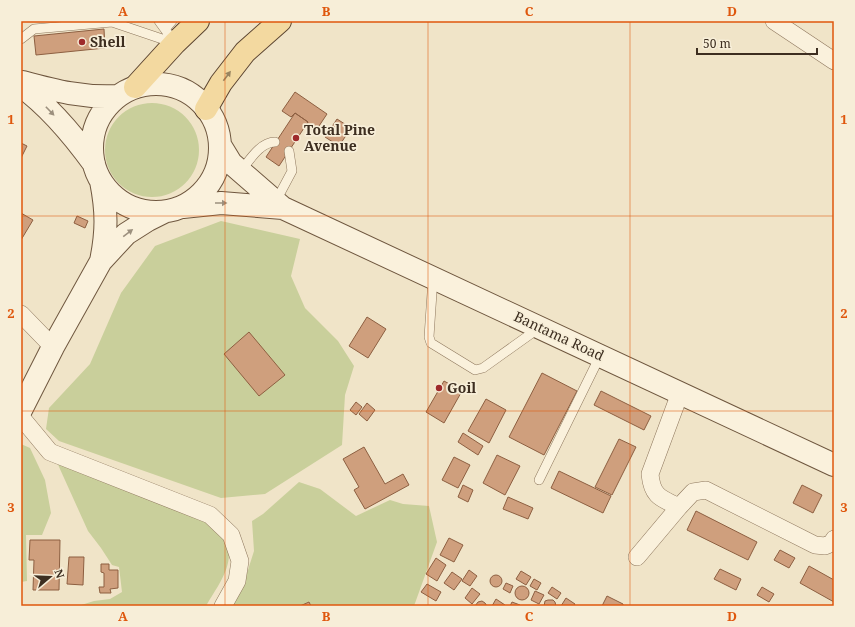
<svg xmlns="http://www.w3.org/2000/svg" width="855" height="627" font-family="'Noto Serif',serif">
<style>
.green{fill:#c9cf9b}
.building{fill:#cf9f7d;stroke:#8d5f41}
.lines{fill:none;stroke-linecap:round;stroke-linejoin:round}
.lane-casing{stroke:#8d765c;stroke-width:10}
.street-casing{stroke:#8d765c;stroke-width:18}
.secondary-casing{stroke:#6f573f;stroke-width:24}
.primary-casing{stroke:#5b4430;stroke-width:24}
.lane{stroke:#faf1dc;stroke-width:9}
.street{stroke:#faf1dc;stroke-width:17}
.secondary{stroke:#faf1dc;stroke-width:22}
.primary{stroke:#f3d9a0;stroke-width:22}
.oneway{fill:#988460}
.oneway2{fill:#9c907e}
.grid{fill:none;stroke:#df570d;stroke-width:1;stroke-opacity:0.55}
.poi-dot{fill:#9e2a2b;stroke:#f7eed8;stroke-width:1.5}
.labels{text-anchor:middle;stroke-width:3.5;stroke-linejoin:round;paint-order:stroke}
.poi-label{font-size:14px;font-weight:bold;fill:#3d2e20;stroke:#f7eed8;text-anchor:start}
.street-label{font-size:14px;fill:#3d2e20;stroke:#f7eed8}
.neatline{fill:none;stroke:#df570d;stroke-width:1.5}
.grid-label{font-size:13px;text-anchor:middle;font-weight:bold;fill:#df570d}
</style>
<rect width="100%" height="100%" fill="#f0e4c8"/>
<path class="green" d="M105 150a47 47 0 1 1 94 0a47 47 0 1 1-94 0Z
M221,221L300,239L291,276L305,308L338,341L354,366L345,395L342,445L265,494L221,498L59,441L46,429L49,408L90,364L121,293L155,246Z
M21,444L30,448L45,480L51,513L42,535H26L27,581L21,582Z
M55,458L209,520C213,524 218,528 222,533C240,559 219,583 206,606H78L94,601L110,599L122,592L119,567L112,565L101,548L88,531Z
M299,482L320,489L356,516L390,500L403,504L429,506L437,542L414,606H230L247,573L254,551L252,521L263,514Z"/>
<path class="building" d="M104,29L105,48L36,55L34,36Z
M295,92L327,114L315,132L306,125L308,122L295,113L291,117L282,111Z
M295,113L308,122L279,166L266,157Z
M337,119L351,128L339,146L325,137Z
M21,143L27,146L21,158Z
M21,213L33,220L21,240Z
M77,216L88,221L85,228L74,223Z
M367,317L386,329L368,358L349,346Z
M249,332L285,375L259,396L224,354Z
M542,373L577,391L544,455L509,437Z
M444,381L462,391L444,423L426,412Z
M601,391L651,416L644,430L594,405Z
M486,399L506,410L489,443L468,431Z
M356,402L362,407L356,415L350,410Z
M367,403L375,410L367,421L359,414Z
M463,433L483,446L478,455L458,442Z
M619,439L636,447L612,495L595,487Z
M364,447L385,484L403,474L409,485L365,509L354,490L359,487L343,459Z
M497,455L520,466L505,495L483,483Z
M454,457L470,465L458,488L442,480Z
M559,471L611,496L603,513L551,488Z
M463,485L473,490L468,502L458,497Z
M802,485L822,495L813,513L793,503Z
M508,497L533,508L528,519L503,509Z
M696,511L757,542L748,560L687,530Z
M449,538L463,545L454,562L440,555Z
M30,540H60L59,590H33L34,560H29Z
M780,550L795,558L789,568L774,560Z
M69,557H84L83,585L67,584Z
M436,558L446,565L437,581L426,574Z
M101,564H109V570H118V588L110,589L111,593H100L99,587H104V573L101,572Z
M809,566L834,580V602L800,583Z
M720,569L741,579L736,590L714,579Z
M469,570L477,576L470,586L462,581Z
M521,571L531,577L526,585L516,579Z
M452,572L462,579L454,590L444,583Z
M490 581a6 6 0 1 1 12 0a6 6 0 1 1-12 0Z
M534,579L541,583L537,590L530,586Z
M506,583L513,586L510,593L503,589Z
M427,584L441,592L436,601L421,592Z
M515 593a7 7 0 1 1 14 0a7 7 0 1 1-14 0Z
M552,587L561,593L557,599L548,593Z
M762,587L774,594L769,602L757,595Z
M472,588L480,594L472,604L465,598Z
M535,591L544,595L539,604L531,600Z
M607,596L623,604V606H602Z
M566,598L575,604L574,606H561Z
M496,599L505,605L504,606H492Z
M548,600H553L555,602L556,606H544L545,601Z
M482,601L485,603L487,606H475L478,602Z
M309,602L311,606H300Z
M512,602L520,605L519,606H510Z"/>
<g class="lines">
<defs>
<path id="lane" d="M159,21L175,43
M165,29L172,21
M21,39L34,29L112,22L174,43
M240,172C249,161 260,142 275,142
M276,201L292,171L289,151
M433,278L429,337L431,343L475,370L483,368L539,328
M539,480L600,356"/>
<path id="street" d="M774,21L834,61
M21,314L53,347
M21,417L50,452L210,515L231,535L240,561L237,581L223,606
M679,507C660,498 652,496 650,474L680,393
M637,557L679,507L693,492L706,490L815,545L825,546L832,543L834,539"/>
<path id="secondary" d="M23,82C56,91 83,98 118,96
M92 148a64 64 0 1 1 128 0a64 64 0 1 1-128 0Z
M21,86C50,107 73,135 94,164
M220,145L231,163L283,208L834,465
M101,181C107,212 107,231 101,261
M183,207L221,203L283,208
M21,410L53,347L101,261L126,234L148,220L164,212"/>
<path id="primary" d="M135,87L175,43L198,21
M206,109L221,83L245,52L280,21"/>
</defs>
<use href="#lane" class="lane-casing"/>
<use href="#street" class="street-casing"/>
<use href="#secondary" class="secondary-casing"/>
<use href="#primary" class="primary-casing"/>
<use href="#lane" class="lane"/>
<use href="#street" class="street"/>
<use href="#secondary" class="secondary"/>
<use href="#primary" class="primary"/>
</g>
<defs><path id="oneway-solid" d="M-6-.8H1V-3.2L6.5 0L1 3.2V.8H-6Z"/></defs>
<use class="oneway" href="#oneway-solid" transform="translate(227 76) rotate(-53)"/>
<g class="oneway2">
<use href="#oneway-solid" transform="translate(50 111) rotate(46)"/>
<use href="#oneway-solid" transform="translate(221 203)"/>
<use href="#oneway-solid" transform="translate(128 233) rotate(-37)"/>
</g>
<path class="grid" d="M225,21V606M428,21V606M630,21V606M21,216H834M21,411H834"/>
<g class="poi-dot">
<circle cx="82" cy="42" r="4"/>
<circle cx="296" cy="138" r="4"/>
<circle cx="439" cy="388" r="4"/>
</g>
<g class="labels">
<g class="poi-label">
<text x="90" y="47">Shell</text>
<text x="304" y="135">Total Pine<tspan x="304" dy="16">Avenue</tspan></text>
<text x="447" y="393">Goil</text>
</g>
<g class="street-label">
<text transform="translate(559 336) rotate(25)" y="5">Bantama Road</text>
</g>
</g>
<rect width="855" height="627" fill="none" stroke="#f7eed8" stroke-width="44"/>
<g transform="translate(50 577) rotate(71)" stroke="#f7eed8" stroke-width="3" paint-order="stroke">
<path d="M0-3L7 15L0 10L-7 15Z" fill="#3d2e20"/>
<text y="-6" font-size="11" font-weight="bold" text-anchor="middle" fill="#3d2e20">N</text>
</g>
<path d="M697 48v6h120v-6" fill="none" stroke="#3d2e20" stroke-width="2"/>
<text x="703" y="48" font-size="12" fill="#3d2e20" stroke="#f7eed8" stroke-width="3" paint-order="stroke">50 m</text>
<rect x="22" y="22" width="811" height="583" class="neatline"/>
<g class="grid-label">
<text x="123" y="16">A</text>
<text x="326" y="16">B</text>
<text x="529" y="16">C</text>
<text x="732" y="16">D</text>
<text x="11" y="124">1</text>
<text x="844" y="124">1</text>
<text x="11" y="318">2</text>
<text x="844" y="318">2</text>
<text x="11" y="512">3</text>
<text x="844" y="512">3</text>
<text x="123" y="621">A</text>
<text x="326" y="621">B</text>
<text x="529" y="621">C</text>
<text x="732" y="621">D</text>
</g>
</svg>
